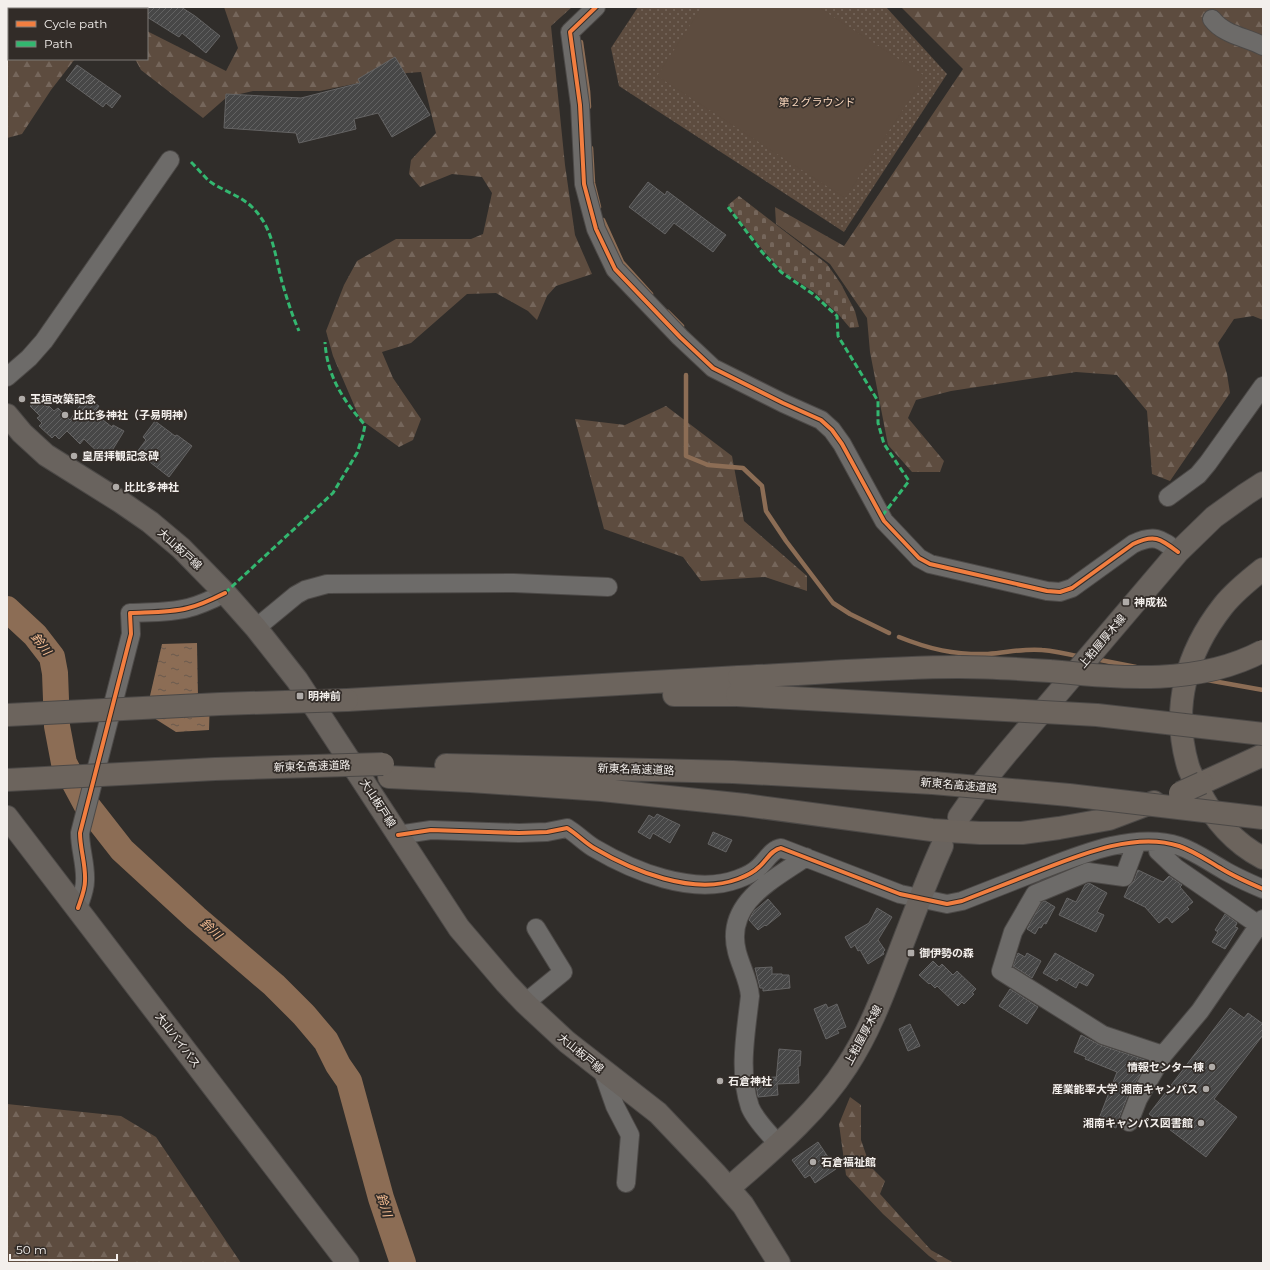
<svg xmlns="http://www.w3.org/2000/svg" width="1270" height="1270" font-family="Montserrat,'Noto Sans JP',sans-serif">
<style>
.forest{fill:url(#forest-firs)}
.cemetery{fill:url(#cemetery-stones)}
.park{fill:url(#park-dots)}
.pitch{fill:#5d4c3f}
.water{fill:url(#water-ripples)}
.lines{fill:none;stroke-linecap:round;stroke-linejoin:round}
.stream{stroke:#8c6d55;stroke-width:4.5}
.river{stroke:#8c6d55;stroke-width:26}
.building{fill:url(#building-hatch);stroke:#656464}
.minor-casing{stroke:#4c4947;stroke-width:20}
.major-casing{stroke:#4c4947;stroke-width:24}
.highway-casing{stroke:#4c4947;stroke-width:24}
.minor{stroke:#6d6b69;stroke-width:18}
.major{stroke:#69635e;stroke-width:22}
.highway{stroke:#6c645d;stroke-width:22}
.highway-bridge-casing{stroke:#4c4947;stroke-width:24;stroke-linecap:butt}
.highway-bridge{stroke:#6c645d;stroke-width:22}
.quiet{stroke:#33b770;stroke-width:3;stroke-dasharray:6 3;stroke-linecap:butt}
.cycleway-casing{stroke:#322c28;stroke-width:6}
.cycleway{stroke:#f27e40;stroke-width:4}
.poi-dot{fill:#afaba8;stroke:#322c28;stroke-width:1.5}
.labels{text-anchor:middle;stroke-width:3.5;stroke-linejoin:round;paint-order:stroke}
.park-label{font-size:11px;fill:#f9d6bc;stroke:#322c28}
.poi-label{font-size:11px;font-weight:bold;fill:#f3efec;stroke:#322c28;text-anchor:start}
.street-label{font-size:11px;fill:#f3efec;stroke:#322c28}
.water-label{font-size:12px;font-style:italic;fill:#f8bf94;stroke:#322c28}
</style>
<defs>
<pattern id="forest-firs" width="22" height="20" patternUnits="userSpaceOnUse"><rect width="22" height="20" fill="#5d4c3f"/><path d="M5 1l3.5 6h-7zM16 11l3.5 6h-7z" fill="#75665b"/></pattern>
<pattern id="cemetery-stones" width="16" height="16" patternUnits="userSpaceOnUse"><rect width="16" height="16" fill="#5d4c3f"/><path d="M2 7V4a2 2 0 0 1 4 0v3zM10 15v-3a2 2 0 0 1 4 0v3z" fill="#75665b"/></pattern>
<pattern id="park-dots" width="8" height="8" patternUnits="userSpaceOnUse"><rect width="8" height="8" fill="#5d4c3f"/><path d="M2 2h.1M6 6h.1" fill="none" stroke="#75665b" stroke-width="1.8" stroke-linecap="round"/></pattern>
<pattern id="water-ripples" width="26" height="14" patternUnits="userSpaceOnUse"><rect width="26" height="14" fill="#8c6d55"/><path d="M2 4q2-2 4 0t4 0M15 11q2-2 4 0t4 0" fill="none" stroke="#6a5a4e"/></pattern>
<pattern id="building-hatch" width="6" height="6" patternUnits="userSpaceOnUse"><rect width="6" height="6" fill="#474747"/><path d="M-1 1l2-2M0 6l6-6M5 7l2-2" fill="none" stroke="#626262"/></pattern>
</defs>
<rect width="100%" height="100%" fill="#302d2a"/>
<path class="forest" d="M7,7H45L47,9H9V59H75L51,90L22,134L7,138Z
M224,7H572L551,26L565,165L575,235L592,274L556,286L547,296L537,320L528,311L496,293L467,294L411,343L382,352L393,378L421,419L413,440L399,447L360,419L333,356L326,331L344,285L357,261L396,239H471L483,234L492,193L482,177L452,174L420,187L409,174L411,160L436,133L421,72L407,73L320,91H253L227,97L203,118L141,70L135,59H147V31L226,71L238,48Z
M901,7H1263V320L1253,316L1234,319L1218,343L1227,374L1230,393L1170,481L1152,474L1147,411L1117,375L1076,372L951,391L916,400L908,418L944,461L940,472H912L888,445L870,352L867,318L830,264L776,224L775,207L844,246L963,69Z
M666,406L732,456L744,521L807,576V591L765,577L701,581L683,557L604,529L575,419L625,425Z
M850,1097L861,1105V1140L870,1166L885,1181L880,1194L931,1250L954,1263H939L929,1256L883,1214L846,1175L839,1124Z
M7,1104L121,1116L156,1137L241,1263H7Z"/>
<path class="cemetery" d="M66,7H124L123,9H68Z
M739,196L827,264L841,284L855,311L859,327L850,328L839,315L814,292L782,271L762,249L728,205Z"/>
<path class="park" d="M638,7H886L947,74L844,232L619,86L611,48Z"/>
<path class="pitch" d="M702,7H818L925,76L845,198L657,76Z"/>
<path class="water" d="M197,643L198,697H210L209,730L176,732L146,713L162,644Z"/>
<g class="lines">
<path class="stream" d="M581,42L588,91L589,107
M591,148L593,183L599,207
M603,220L622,262L651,294
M668,312L682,326
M686,375V456L708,465L743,468L762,486L766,511L786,541L833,603L850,614L889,633
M899,637C929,649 954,655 988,654C1006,653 1024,648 1042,650C1055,651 1068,654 1081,657
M1095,659L1136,667
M1207,680L1263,690"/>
<path class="river" d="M7,609L35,635L52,657L55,673L57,726L64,763L86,804L122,850L196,918L274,985L304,1015L326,1041L338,1065L349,1081L381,1198L403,1263"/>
</g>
<path class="building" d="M147,7H181L195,16L220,36L206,53L182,33L179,37L147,17Z
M395,57L430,115L392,137L378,113L354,119L356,129L299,143L296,133L224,128L226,94L301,98L360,83L358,79Z
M77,65L121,96L112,108L106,103L103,107L66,80Z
M648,182L665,195L667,191L726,235L713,252L674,223L665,234L629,207Z
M86,397L99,406L94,413L112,427L113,425L124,431L110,454L105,459L84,439L80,444L67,431L59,439L55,435L52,438L39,426L42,423L37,418L40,416L30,406L38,399L47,407L49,406L54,411L58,408L70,420Z
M155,421L175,436L177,435L192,446L169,477L137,452L146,440L143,437Z
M657,814L680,825L670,843L653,833L650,839L638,832L649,815L654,818Z
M713,832L732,840L726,852L708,844Z
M1138,870L1163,882L1169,876L1182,885L1180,887L1193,902L1187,907L1189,909L1172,923L1167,917L1159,923L1145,907L1124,897L1129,886L1134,881Z
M1089,883L1107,893L1097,912L1104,915L1096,932L1059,915L1067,898L1076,902L1085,885Z
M768,899L781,914L766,926L765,925L758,930L749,920L754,911Z
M1045,901L1055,907L1046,924L1044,923L1041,928L1039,927L1035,934L1027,929L1042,902Z
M877,908L892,917L878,940L885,950L883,952L884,954L868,964L860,950L858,951L855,945L851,948L845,937L869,923Z
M1225,914L1237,923L1235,927L1238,928L1225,949L1212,942L1218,932L1215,930Z
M1018,953L1025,957L1027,953L1041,961L1032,978L1013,966Z
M1055,953L1094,975L1087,986L1079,982L1076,988L1059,978L1057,981L1043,973Z
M933,961L939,967L942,964L953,975L957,971L976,989L972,993L974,994L964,1004L962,1002L958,1006L937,986L935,988L930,983L929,984L919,975Z
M772,967V974H782V975H789L790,988L763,991V988H760L755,968Z
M1010,989L1038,1007L1027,1024L999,1006Z
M826,1004L828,1008L837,1004L846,1027L837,1030L839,1033L826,1039L814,1009Z
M1230,1008L1244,1018L1248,1013L1263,1024V1035L1214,1099L1237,1117L1206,1157L1149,1114Z
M910,1024L920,1046L908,1051L899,1029Z
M1081,1035L1100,1045L1148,1061L1128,1095L1119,1118V1124L1117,1123L1116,1128L1098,1121L1117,1072L1085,1059L1086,1057L1074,1052Z
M779,1049L801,1051L800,1066H798L799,1083L777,1084L778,1095L758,1097L756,1085L759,1084V1082H761V1078L776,1077V1081Z
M818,1142L836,1169L815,1183L810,1175L805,1178L792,1160Z"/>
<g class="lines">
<defs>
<path id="minor" d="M596,7L570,32L580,105L584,184L596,229L615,269L680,337L713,368L783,403L821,420L832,430L842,444L884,521L919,558L930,564L1047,591L1060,592L1072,588L1133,544C1154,534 1160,538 1178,552
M1212,19C1224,35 1246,37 1263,46
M7,377L29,358L44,341L170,160
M1168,497L1198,475L1208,463L1263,386
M256,628L296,595L305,590L327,584L514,583L608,587
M398,835L431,830L519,833L547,832L567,828C577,834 584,842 594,848C633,871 693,896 738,879C746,876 753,873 759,867C766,861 772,849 781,848L900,894L947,904L962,901C987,891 1011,882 1036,872C1077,856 1134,831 1179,846C1194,851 1208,861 1222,869C1235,877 1249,883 1263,889
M1137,842L1124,877L1088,872L1035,894L1013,932L1001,971L1103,1035L1163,1055L1200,1011L1263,919
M1158,842V851L1176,868L1263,928
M78,908C81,899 85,890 85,881C86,865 80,849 80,833L131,634L130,613C149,612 169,613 188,608C201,605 213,599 225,593
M525,1003L563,972L536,928
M602,1069L615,1106L630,1135L626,1183
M1129,1122L1138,1099L1163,1055
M778,1144C769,1133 755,1120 750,1107C738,1072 746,1032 750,996C749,981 741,967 737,952C724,903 773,880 806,857"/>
<path id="major" d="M7,415L22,433L46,455L121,502L150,522L181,548L225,593L256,628L297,680L459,928L506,983L525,1003L567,1042L658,1113L715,1173L743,1205L779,1263
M7,817L348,1263
M959,817L984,781L1007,753L1178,552L1214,517L1246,494L1263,483
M729,1188C770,1152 817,1113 847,1066C870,1031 884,992 899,953C913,917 926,881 942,846"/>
<path id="highway" d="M1263,569C1249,580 1234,592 1223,606C1186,653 1171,708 1188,766C1190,773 1195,781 1198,788C1212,817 1234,843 1263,858
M674,695H737
M347,700L739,677
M446,765L733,772L933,783
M389,777L470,781L602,790L745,805L932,830L980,833H1022L1059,828L1109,819L1154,802
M1202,783L1263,755"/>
</defs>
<use href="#minor" class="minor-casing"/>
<use href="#major" class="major-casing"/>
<use href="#highway" class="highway-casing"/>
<use href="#minor" class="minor"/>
<use href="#major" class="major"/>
<use href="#highway" class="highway"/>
<defs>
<path id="highway-bridge" d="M739,677C812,674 886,667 959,667C989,667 1020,669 1050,671C1121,678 1197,686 1263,651
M737,695L1097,715L1263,734
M7,715L220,704L347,700
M7,780L215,769L383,764
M933,783L1069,795L1263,818
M1180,793L1202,783"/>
</defs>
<use href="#highway-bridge" class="highway-bridge-casing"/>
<use href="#highway-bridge" class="highway-bridge"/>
<path class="quiet" d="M191,162C197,168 202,174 208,180C220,190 240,195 252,207C273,227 275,256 282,282C287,299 292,315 299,331
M728,207L762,252L781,272L813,294L837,316L838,336L878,401V423L884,444L909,481L882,516
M225,593L333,493L357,453L363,435L365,425C343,400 327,376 325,342"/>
<defs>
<path id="cycleway" d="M596,7L570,32L580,105L584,184L596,229L615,269L680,337L713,368L783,403L821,420L832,430L842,444L884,521L919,558L930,564L1047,591L1060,592L1072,588L1133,544C1154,534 1160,538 1178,552
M398,835L431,830L519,833L547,832L567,828C577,834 584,842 594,848C633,871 693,896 738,879C746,876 753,873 759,867C766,861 772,849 781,848L900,894L947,904L962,901C987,891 1011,882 1036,872C1077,856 1134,831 1179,846C1194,851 1208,861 1222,869C1235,877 1249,883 1263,889
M78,908C81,899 85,890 85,881C86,865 80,849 80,833L131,634L130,613C149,612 169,613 188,608C201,605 213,599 225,593"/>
</defs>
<use href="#cycleway" class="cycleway-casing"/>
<use href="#cycleway" class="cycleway"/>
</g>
<g class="poi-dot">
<circle cx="22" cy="399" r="4"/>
<circle cx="65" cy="415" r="4"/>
<circle cx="74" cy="456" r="4"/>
<circle cx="116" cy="487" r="4"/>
<rect x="1122" y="598" width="8" height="8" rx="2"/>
<rect x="296" y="692" width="8" height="8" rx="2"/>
<rect x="907" y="949" width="8" height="8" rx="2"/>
<circle cx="1212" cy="1067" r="4"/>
<circle cx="720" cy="1081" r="4"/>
<circle cx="1206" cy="1089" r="4"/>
<circle cx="1201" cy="1123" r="4"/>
<circle cx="813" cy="1162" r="4"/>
</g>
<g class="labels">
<g class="park-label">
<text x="817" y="106">第２グラウンド</text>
</g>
<g class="poi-label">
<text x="30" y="403">玉垣改築記念</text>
<text x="73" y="419">比比多神社（子易明神）</text>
<text x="82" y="460">皇居拝観記念碑</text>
<text x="124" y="491">比比多神社</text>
<text x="1134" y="606">神成松</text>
<text x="308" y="700">明神前</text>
<text x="919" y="957">御伊勢の森</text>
<text x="1204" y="1071" text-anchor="end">情報センター棟</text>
<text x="728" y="1085">石倉神社</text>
<text x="1198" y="1093" text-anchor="end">産業能率大学 湘南キャンパス</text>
<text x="1193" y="1127" text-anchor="end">湘南キャンパス図書館</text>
<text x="821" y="1166">石倉福祉館</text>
</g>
<g class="street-label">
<text transform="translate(180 549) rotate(42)" y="4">大山板戸線</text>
<text transform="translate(1102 641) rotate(-50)" y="4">上粕屋厚木線</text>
<text transform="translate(312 766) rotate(-2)" y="4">新東名高速道路</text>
<text transform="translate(636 769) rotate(2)" y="4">新東名高速道路</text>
<text transform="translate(959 785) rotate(5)" y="4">新東名高速道路</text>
<text transform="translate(378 803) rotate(57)" y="4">大山板戸線</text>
<text transform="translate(863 1035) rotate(-62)" y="4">上粕屋厚木線</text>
<text transform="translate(178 1040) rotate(53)" y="4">大山バイパス</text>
<text transform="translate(581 1053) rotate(39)" y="4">大山板戸線</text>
</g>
<g class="water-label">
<text transform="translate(41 644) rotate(52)" y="4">鈴川</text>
<text transform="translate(211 929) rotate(42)" y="4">鈴川</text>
<text transform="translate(384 1205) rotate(72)" y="4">鈴川</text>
</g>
</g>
<rect width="1270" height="1270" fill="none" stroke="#f3efec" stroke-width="16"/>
<rect x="8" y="8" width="140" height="52" fill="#322c28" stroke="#7f7a76"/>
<rect x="16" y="21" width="20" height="6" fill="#f27e40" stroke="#7f7a76"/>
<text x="44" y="28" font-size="12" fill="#f3efec">Cycle path</text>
<rect x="16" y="41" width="20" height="6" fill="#33b770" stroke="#7f7a76"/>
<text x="44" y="48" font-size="12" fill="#f3efec">Path</text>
<path d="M10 1254v6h107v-6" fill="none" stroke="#f3efec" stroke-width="2"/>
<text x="16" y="1254" font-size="12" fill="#f3efec" stroke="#322c28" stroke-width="3" paint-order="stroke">50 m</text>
</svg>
